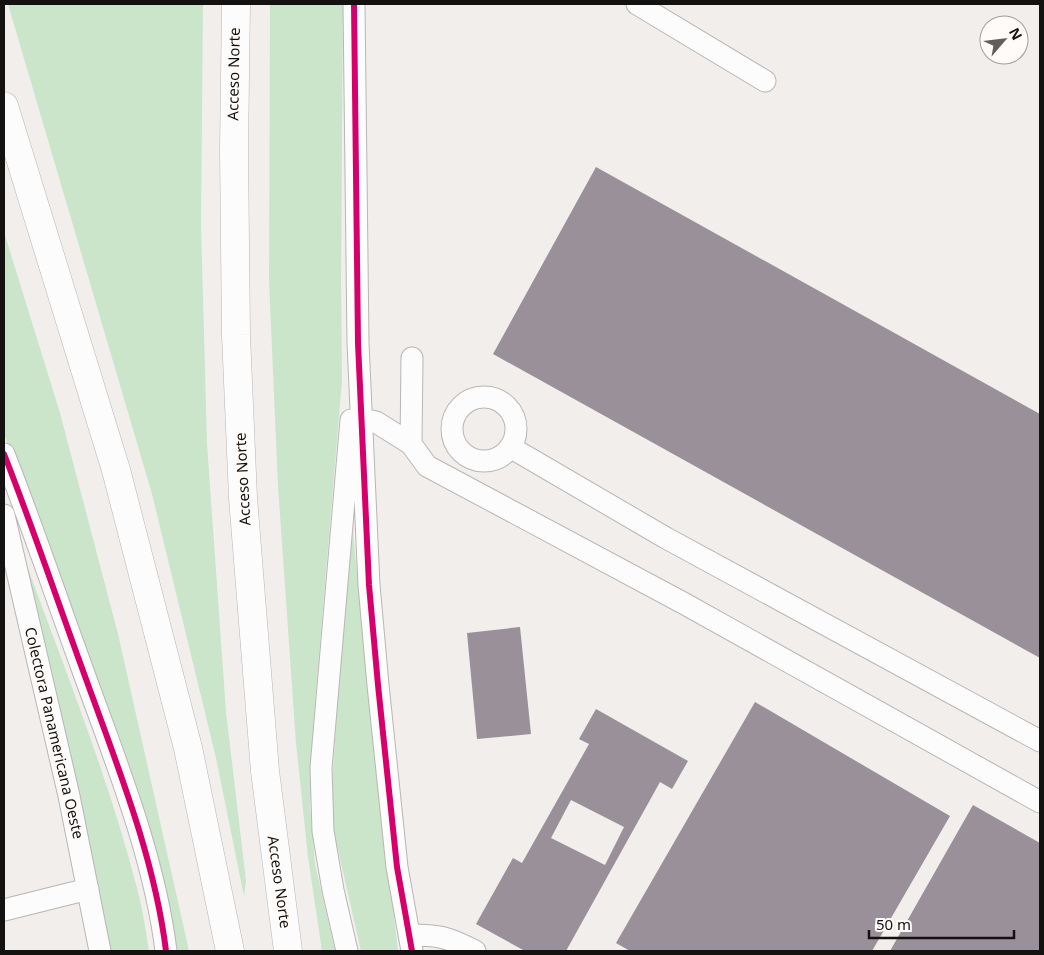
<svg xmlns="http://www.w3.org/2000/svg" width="1044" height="955" font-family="'Noto Sans',sans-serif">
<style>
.green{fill:#cae5ca}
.building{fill:#99909a;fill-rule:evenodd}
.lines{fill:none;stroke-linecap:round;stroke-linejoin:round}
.minor-casing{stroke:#b8b6b5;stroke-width:23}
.highway-casing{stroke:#b8b6b5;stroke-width:29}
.minor{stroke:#fdfcfc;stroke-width:21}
.highway{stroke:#fdfcfc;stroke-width:28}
.cycleway-casing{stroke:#fffbf9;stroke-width:9}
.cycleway{stroke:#d6006c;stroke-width:6}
.labels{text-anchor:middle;stroke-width:5;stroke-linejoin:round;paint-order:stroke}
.street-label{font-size:15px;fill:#131211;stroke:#fffbf9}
</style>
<rect width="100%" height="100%" fill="#f1eeec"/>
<path class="green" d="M8,4H203L201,225L207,444L226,712L246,881L244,896L216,758L152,494Z
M270,4H343L341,281L342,380L315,703L310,805L315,864L335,951H322L308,857L296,743L278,486L269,281Z
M4,232L60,413L118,634L189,951H175L112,729L4,434Z
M353,532L368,686L398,951H361L334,832L332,784L345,589Z
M23,555C63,665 109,778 138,892C143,911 146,932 149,951H107Z"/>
<path class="building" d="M596,167L1040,414V658L493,354Z
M520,627L531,734L477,739L467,633Z
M755,702L950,816L872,951H630L616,943Z
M596,709L688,761L672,789L660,782L566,951H525L476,924L513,858L522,863L589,744L579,739ZM571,800L624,827L605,865L551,838Z
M973,805L1040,843V951H890Z"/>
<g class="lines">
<defs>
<path id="minor" d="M354,4L358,343L369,585L378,685L397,867L412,951
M637,4L765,81
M412,358L411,444L427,466L685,604L1040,802
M452 429a32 32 0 1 1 64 0a32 32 0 1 1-64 0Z
M362,419L376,422L411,444
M510,447L666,538L1040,741
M4,454C32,525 56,597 82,668C115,760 154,854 166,951
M4,515L69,796L100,951
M4,910L88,889
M409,935C440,935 447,937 475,951
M347,951L333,890L323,831L321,768L351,420"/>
<path id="highway" d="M236,4L234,150L236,335L243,498L265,771L288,951
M4,106L116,470L188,748L230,951"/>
</defs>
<use href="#minor" class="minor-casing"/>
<use href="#highway" class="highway-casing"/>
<use href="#minor" class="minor"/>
<use href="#highway" class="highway"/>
<defs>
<path id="cycleway" d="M354,4L358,343L369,585L378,685L397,867L412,951
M4,454C32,525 56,597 82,668C115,760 154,854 166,951"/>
</defs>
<use href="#cycleway" class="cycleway-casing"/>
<use href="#cycleway" class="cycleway"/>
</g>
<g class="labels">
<g class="street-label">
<text transform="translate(234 74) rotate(-89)" y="5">Acceso Norte</text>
<text transform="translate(243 479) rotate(-93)" y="5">Acceso Norte</text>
<text transform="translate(54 733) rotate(77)" y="5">Colectora Panamericana Oeste</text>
<text transform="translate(279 882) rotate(82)" y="5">Acceso Norte</text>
</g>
</g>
<rect width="1044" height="955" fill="none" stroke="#131211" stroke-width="10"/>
<g transform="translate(1004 40) rotate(62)"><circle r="24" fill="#fffbf9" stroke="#a19e9c"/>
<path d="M0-4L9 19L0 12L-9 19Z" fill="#615f5e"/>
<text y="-8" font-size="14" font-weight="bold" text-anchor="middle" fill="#131211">N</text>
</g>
<path d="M869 930v8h145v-8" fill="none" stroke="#131211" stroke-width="2.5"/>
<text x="876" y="930" font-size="15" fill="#131211" stroke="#fffbf9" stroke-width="4" paint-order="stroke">50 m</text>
</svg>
